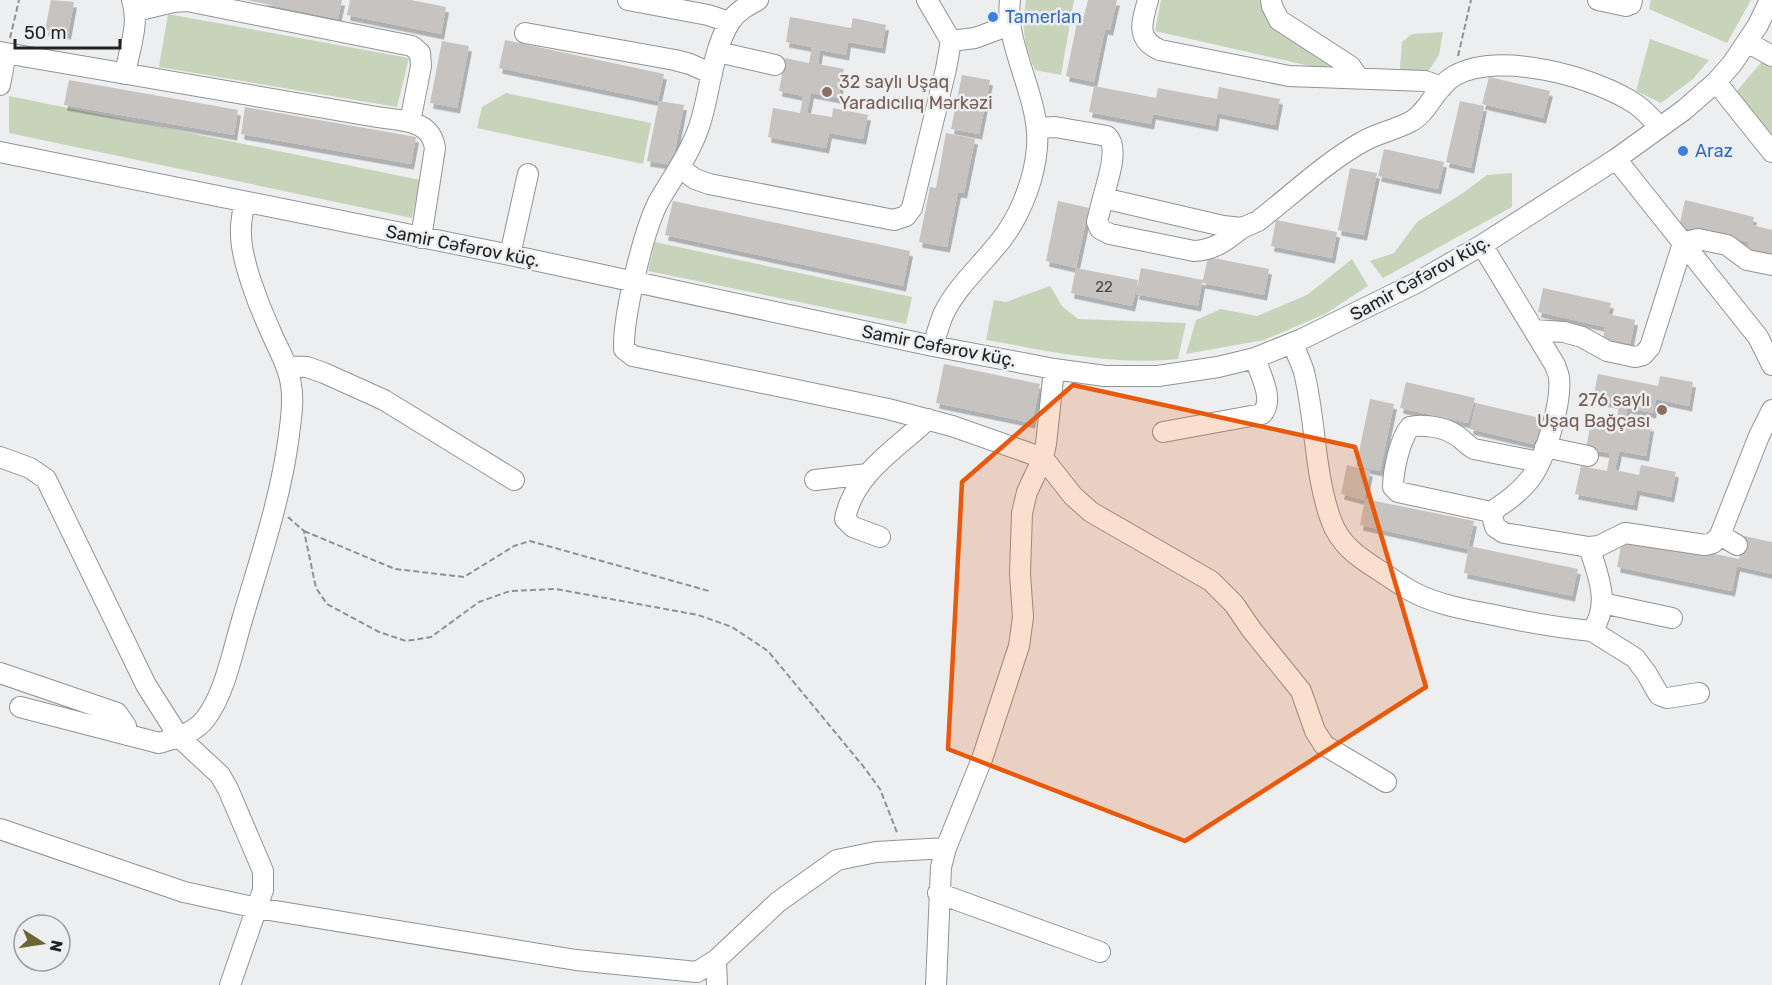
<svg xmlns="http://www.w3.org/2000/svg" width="1772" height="985" font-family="Rubik,sans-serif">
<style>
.green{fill:#c7d4ba}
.building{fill:#c6c3c1;filter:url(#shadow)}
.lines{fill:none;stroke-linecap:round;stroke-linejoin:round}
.minor-casing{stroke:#919395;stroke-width:22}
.path{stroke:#909193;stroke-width:2;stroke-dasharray:6 3;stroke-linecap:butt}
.minor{stroke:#fff;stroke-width:20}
.marked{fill:#e8590c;fill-opacity:0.2;stroke:#e8590c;stroke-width:4.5;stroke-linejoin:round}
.shop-dot{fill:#3f7fe0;stroke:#eceef0;stroke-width:2}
.education-dot{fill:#8d6e63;stroke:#eceef0;stroke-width:2}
.labels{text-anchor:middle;stroke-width:5;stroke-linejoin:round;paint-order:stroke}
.number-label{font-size:15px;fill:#4b4a4a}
.shop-label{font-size:18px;fill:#366cbe;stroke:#eceef0;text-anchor:start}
.education-label{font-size:18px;fill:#785e54;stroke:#eceef0;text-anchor:start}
.street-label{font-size:18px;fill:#222223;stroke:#eceef0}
</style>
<defs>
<filter id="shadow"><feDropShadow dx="3" dy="5.5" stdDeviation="0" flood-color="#0004"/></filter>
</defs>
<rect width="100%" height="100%" fill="#eceef0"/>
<path class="green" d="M1026,0H1074L1061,75L1035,70C1023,41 1022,31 1026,0Z
M1161,0H1262L1335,61L1323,69L1155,31Z
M1651,0H1751L1727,43L1649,9Z
M168,14L409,58L397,107L159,67Z
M1443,32L1439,55L1427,73L1400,69L1402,42L1412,34Z
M1650,39L1709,60L1693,79L1661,103L1636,91Z
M1764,59L1772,64V141L1736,92Z
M506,93L651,123L643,164L477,128L482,107Z
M9,96L420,180L412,218L9,133Z
M1512,173V207L1383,278L1370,261L1394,253L1417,222L1463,193L1487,175Z
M655,242L912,297L906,324L648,271Z
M1352,259L1368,286L1325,314L1264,340L1186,354L1196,320L1221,309L1257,316L1307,295Z
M1050,286L1062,306L1078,319L1186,323L1178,359C1114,366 1049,351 986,340L994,300L1006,302Z"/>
<path class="building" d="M51,0L74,2L68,34L45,30Z
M247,0H342L338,19Z
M350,0H411L446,7L441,34L347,15Z
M1088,0H1117L1110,30L1105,29L1094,82L1066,76L1077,23L1082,24Z
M790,17L851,28L853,18L886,25L882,48L848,42L846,55L820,50L818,64L844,69L838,98L811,93L807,113L832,117L833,108L868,115L863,139L829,133L826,148L768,137L773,108L800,113L803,96L779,91L785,58L809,63L812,47L786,42Z
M505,40L664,74L658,101L499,68Z
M442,41L469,46L457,108L430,103Z
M962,75L990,80L979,134L951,129Z
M1489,77L1550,91L1543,118L1482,104Z
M69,80L238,110L234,135L64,105Z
M1094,86L1156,98L1158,88L1217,99L1219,87L1280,99L1275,125L1217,113L1215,126L1153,114L1151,124L1089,112Z
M659,101L684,105L672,165L647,161Z
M1460,101L1484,106L1471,168L1446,162Z
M245,107L416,137L411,164L241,134Z
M946,133L975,139L964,193L958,192L947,247L919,242L930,187L936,188Z
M1384,149L1444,162L1438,189L1378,176Z
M1350,168L1377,173L1364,235L1338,230Z
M1685,200L1754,217L1752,225L1772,230V257L1747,251L1750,235L1748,242L1679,227Z
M673,201L910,251L903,286L665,235Z
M1058,201L1089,208L1076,268L1046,261Z
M1276,220L1337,232L1332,258L1271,246Z
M1208,257L1269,269L1264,295L1202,283L1198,306L1136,294L1141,268L1203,280Z
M1076,268L1138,280L1132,306L1071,293Z
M1543,288L1611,303L1608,314L1635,320L1630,345L1603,339L1605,327L1538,312Z
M944,364L1040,384L1032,423L936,403Z
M1598,374L1658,386L1660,376L1693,382L1689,406L1656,399L1653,413L1627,408L1625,421L1651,426L1646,456L1619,451L1615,470L1639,475L1641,465L1676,472L1671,497L1637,490L1634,505L1575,494L1581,466L1607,471L1610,453L1586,449L1592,415L1617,420L1619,404L1593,399Z
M1406,382L1475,398L1468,423L1400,408Z
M1370,399L1394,404L1380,471L1356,466Z
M1476,403L1544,419L1538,445L1470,429Z
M1347,465L1370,471L1364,500L1341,494Z
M1365,499L1474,521L1468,549L1360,525Z
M1623,535L1739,559L1744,536L1772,542V574L1737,566L1732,591L1617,567Z
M1469,546L1578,569L1572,596L1464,573Z"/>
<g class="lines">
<defs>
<path id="minor" d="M628,0L708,15L729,22
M758,0C747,6 737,11 730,22C712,50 710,95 699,127C690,153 674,175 660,199C644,227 623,316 624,349L633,356L888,409L952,426L1043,458L1073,496L1091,512L1211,581L1234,604L1251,629L1301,691L1315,731L1324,745L1386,782
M1148,0C1142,22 1135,39 1160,50L1289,76L1425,81L1442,87
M1271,0L1272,6L1279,20L1350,66L1358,77
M1598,0L1626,6L1631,4L1632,0
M136,11L173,2L187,1L412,46L420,53L421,66L410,122
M525,33L675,60L690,64L712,74
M951,41L975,38L1010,25
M1747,42L1772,56
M0,52L377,117C401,121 431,119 435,148L421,238
M718,52L775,65
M125,74C129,50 140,23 132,0
M1716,82L1772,152
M0,85L6,53
M1037,128L1055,127L1107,136C1120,148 1107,182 1103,198L1223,226L1242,228L1258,221C1292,195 1327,161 1364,141C1378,133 1395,130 1410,122C1429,112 1435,87 1454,76C1500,50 1596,77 1637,105C1645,111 1653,120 1660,127
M0,152L510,255L933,346L1054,369L1105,376H1158L1218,367L1255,358L1302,339L1416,283L1482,245L1616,159L1684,110L1716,82L1732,64L1758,25L1770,0
M1616,159L1758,337L1772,365
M680,168L695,179L709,184L894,220L906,216L912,208L946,69L951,41L927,0
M1103,198L1097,222L1100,229L1110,234L1194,251C1214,250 1226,241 1242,228
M1482,245L1555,365C1556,369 1559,374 1559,378C1562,402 1545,460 1530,479C1519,493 1506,502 1491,512L1495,527L1504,533L1589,547L1599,546L1625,533L1705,545L1713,543L1720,535L1759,436L1772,410
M510,255L528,174
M1534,330L1564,332L1582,337L1607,351L1635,357L1643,355L1650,347L1683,243L1698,239L1727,245L1747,260L1772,265
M1292,343C1296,352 1301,362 1304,372C1316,421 1314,473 1331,520C1340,545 1358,557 1380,571C1391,578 1403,587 1415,593C1439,605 1467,610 1494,615C1526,622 1559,628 1592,631C1611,604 1598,575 1589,547
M933,346C936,336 939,325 943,315C958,283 987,261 1007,232C1023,208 1035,176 1037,147C1041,98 1004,46 1010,0
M286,366L307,367L324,373L384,400L514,480
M1163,432L1262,414C1275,399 1260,375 1255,358
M1545,447L1588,456
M0,457L30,468L46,479L146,685L179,737L220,775L228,789L263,871V890L230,985
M815,480L868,474
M1491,512L1398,492L1393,487C1393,471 1400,439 1410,427C1422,424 1443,427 1454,434C1462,438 1466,445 1474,449L1539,462
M1720,535L1737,545
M880,537L853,527L845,519C853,474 898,448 928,419
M1602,603L1672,618
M1592,631L1635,658L1647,674L1659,695L1667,698L1699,693
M0,673L117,713L126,726L127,735
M20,707L159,743C176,738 195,733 206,718C225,693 233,650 242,620C260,559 281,498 289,435C291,418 294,401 291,385C289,366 277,347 270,330C259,306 241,260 241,234C240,224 243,213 244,203
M0,829L184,892L257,908L576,960L697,972L716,960L778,902L837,860L876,852L946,848
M938,893L1100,952
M716,960L717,985
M936,985L941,867L946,848L982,759L1019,646L1023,617L1020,574L1022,513L1027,492L1043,458L1046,444L1054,369"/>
</defs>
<use href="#minor" class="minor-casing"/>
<path class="path" d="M10,38L19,0
M1458,56L1471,0
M288,517L304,531L316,588L327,604L379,632L406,641L431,637L479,602L510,591L556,589L698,615L732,627L768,651L863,766L880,789L898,835
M304,531L395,569L464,577L514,546L530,541L709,591"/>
<use href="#minor" class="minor"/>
</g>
<path class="marked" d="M1073,385L1355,447L1426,687L1185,841L948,749L962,482Z"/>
<g class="shop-dot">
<circle cx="993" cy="17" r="6"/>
<circle cx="1683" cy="151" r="6"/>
</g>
<g class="education-dot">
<circle cx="827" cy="92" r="6"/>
<circle cx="1662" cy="410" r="6"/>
</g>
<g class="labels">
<g class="number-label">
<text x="1104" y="292">22</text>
</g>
<g class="shop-label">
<text x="1005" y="23">Tamerlan</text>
<text x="1695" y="157">Araz</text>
</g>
<g class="education-label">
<text x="839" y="88">32 saylı Uşaq<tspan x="839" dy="21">Yaradıcılıq Mərkəzi</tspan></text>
<text x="1650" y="406" text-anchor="end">276 saylı<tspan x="1650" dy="21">Uşaq Bağçası</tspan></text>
</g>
<g class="street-label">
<text transform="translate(463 246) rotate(11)" y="6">Samir Cəfərov küç.</text>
<text transform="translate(1420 278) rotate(-29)" y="6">Samir Cəfərov küç.</text>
<text transform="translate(939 346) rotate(11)" y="6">Samir Cəfərov küç.</text>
</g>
</g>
<g transform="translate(42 943) rotate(102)"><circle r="28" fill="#eceef0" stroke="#9b9c9e" stroke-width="1.5"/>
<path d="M0-4.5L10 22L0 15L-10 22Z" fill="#6d6532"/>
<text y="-9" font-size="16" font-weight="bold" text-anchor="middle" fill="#222223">N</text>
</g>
<path d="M15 39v9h105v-9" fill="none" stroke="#222223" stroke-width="3"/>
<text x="24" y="39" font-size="18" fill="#222223" stroke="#eceef0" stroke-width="4.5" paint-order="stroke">50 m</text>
</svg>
